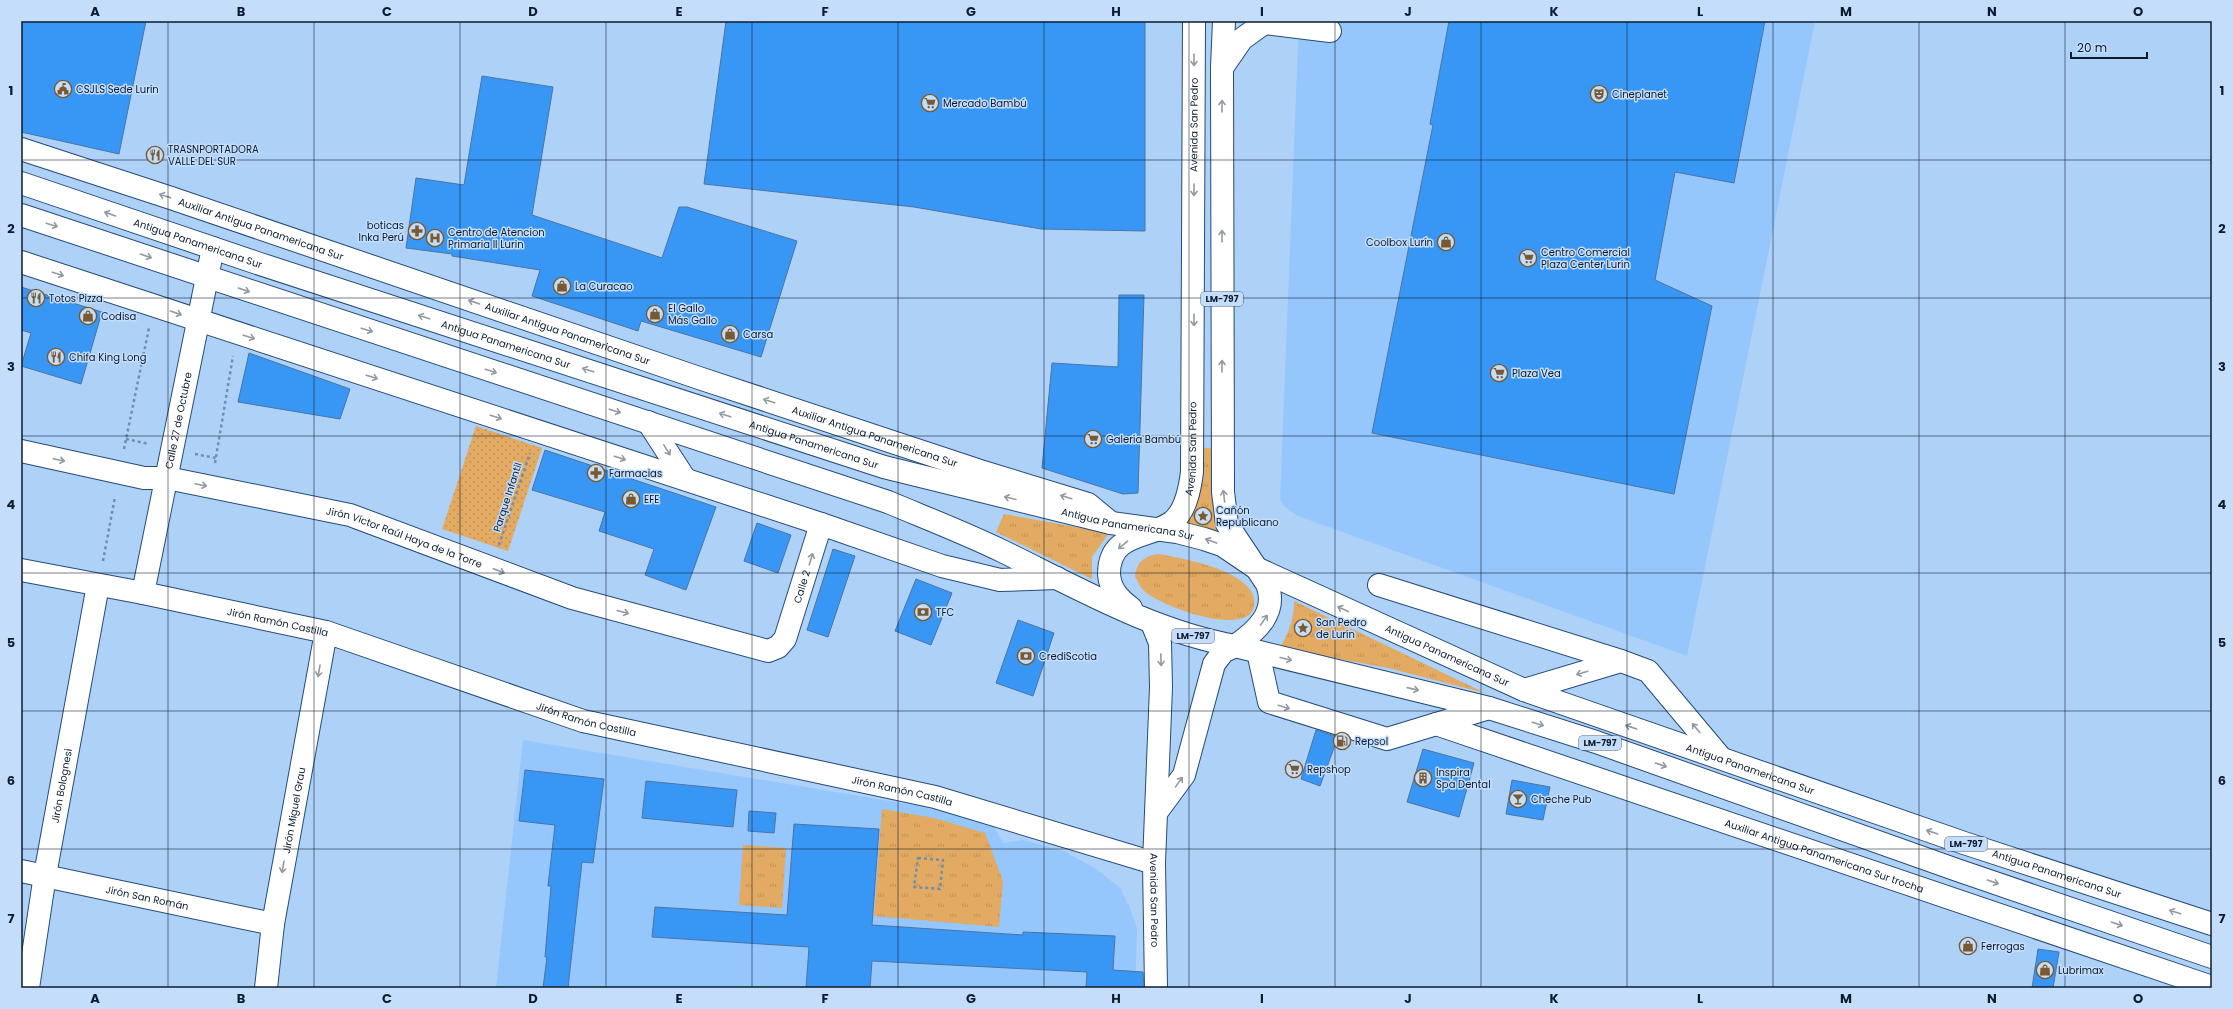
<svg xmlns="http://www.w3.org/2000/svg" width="2233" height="1009" font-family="Poppins,sans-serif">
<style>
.built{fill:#95c6fc}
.grass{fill:url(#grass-tufts)}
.park{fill:url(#park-dots)}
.building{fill:#3897f5;stroke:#4c74a1}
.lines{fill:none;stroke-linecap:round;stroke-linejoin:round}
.minor-casing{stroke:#254c76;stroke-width:24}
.major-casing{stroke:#254c76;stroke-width:24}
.path{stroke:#728ead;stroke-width:2.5;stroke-dasharray:3 3;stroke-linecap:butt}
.minor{stroke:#fff;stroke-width:22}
.major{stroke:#fff;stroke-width:22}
.oneway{stroke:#9299a1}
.grid{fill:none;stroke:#0c1c2e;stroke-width:1;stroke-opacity:0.55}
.labels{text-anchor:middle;stroke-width:3;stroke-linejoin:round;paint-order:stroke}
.shield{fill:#c3ddfb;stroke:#43566c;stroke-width:1}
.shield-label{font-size:9px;font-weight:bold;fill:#0c1c2e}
.poi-label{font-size:10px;fill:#0c1c2e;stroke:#c3ddfb;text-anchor:start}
.street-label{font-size:10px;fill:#0c1c2e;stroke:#c3ddfb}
.neatline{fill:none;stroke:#0c1c2e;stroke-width:1.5}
.grid-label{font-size:13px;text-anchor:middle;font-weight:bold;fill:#0c1c2e}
</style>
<defs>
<pattern id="grass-tufts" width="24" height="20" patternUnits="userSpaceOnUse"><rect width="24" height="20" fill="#e2aa62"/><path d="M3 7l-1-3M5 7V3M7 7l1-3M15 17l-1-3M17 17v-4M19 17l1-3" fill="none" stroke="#c19255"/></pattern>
<pattern id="park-dots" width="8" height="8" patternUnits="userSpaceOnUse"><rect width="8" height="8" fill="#e2aa62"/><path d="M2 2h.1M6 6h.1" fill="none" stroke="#c19255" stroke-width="1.8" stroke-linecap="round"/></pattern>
</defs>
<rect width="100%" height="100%" fill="#aed1f8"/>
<path class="built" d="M1299,21H1815L1687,656L1298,516L1285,507L1280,500Z
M523,740L919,806L993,825L1003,843L1023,840L1063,851L1095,868L1120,888L1130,908L1137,929L1135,988H496Z"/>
<path class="grass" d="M1200,447L1215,449L1213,513L1223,532L1180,524Z
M1004,514L1109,533L1092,557V579L996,532Z
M1158,554C1182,558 1248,570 1254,598C1255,604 1254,610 1250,614C1231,632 1157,605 1142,589C1139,585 1137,580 1135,576C1137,561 1145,556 1158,554Z
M1294,601L1485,693L1388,668L1280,648C1289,632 1294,619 1294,601Z
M882,809L934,818L985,833L1003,881L999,927L874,916Z
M743,845L786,848L782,908L739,905Z"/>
<path class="park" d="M476,426L542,448L508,551L442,529Z"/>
<path class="building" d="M21,21H146L119,154L21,132Z
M726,21H1145V231L1041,229L914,207L704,184Z
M1449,21H1765L1734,183L1675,172L1655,280L1712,306L1674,494L1372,433L1433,125L1430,124Z
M482,76L553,87L532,215L662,258L679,207H687L797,241L761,357L641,321L638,331L532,296L540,270L452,256V254L406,248L416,178L464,185Z
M21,287L102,312L81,384L21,366L31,333L21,330Z
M1119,295H1144L1138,493L1123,494L1042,468L1052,363L1118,367Z
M249,353L350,389L340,419L238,402Z
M545,450L716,507L686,590L645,575L654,549L599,531L605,512L532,490Z
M757,523L791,535L778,573L744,561Z
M833,549L855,556L828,637L807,630Z
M916,579L952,593L931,645L895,631Z
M1018,620L1054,633L1033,696L996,683Z
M1316,730L1338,737L1320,786L1301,779Z
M1423,749L1474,763L1459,817L1407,802Z
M525,770L604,779L593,863L582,862L568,988H543L547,957H545L551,886H548L555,825L519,821Z
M1512,780L1550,787L1543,820L1506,814Z
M646,781L737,790L733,827L642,818Z
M749,811L776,813L774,833L748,831Z
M794,824L879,829L872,925L1023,935V932L1115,936L1113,970L1143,972L1144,988H1086L1087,972L872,961L870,988H806L809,947L652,937L655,907L787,915Z
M2038,949L2059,952L2053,988H2032Z"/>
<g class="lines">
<defs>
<g id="minor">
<path d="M1260,21L1264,23L1330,31"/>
<path d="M1222,68L1242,39L1264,23"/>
<path id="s1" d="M21,149L171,198L699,378L980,471L1088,504L1111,523"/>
<path d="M21,262L821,524L942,566L1000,580L1057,578"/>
<path id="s2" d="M21,451L144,478H167L350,515L572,598L768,651L778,647L785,639L821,524"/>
<path id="s3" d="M21,570L143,593L326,632L583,721L935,797L1154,863"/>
<path d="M1379,585L1621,661"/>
<path id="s4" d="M143,593L213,248"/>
<path id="s5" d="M1152,623L1160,643L1161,687L1154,863L1156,988"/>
<path d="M1258,652L1269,702L1387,739L1489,708"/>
<path d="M1524,690L1621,661L1648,671L1721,758"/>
<path id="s6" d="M1436,724L2212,987"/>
<path d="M1156,813L1184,775L1214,664L1223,652L1235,646"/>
<path id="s7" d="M21,871L273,924"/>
<path id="s8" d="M28,988L45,875L98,585"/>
<path id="s9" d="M266,988L273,924L326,632"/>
</g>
<g id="major">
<path d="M1224,21L1222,68L1223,492L1227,524L1267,584C1278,612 1257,631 1235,646"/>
<path id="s10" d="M21,183L257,263L884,467L1111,523L1177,532L1204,539L1222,545L1256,568L1524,690L1964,843L2212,924"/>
<path d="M21,215L888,502C926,518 965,533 1002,551C1078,588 1152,631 1235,646L1489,708L1596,742L1957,870L2212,957"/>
<path d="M648,422L685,479"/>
<path id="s11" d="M1131,608C1119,599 1110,590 1109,574C1109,532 1149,539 1172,522C1186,511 1190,488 1192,472L1194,21"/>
</g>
</defs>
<use href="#minor" class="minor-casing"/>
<use href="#major" class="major-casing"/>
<path class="path" d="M126,439L149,444
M124,449L149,328
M195,454L216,458
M215,463L233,356
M499,545L530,453
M103,561L115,497
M918,858L943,860L940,889L914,887Z"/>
<use href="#minor" class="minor"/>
<use href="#major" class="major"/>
</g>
<defs><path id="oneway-shaft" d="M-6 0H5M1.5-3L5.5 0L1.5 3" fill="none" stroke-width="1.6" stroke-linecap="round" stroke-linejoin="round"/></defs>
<g class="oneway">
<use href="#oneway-shaft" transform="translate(1194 60) rotate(90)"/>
<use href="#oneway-shaft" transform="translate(1222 106) rotate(-90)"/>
<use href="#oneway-shaft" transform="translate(1194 190) rotate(90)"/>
<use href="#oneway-shaft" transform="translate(165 196) rotate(-162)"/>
<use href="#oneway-shaft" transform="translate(110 214) rotate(-161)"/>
<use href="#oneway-shaft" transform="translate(52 225) rotate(17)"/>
<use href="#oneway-shaft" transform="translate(1222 236) rotate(-90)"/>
<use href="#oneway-shaft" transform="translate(146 256) rotate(19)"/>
<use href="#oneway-shaft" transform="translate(58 274) rotate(18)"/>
<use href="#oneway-shaft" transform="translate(244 290) rotate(19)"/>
<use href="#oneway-shaft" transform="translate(474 302) rotate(-161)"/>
<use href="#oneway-shaft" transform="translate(176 313) rotate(19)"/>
<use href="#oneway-shaft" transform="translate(424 317) rotate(-162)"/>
<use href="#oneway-shaft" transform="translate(1194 320) rotate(90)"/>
<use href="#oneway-shaft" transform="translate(367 330) rotate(18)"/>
<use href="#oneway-shaft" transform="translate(249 337) rotate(18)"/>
<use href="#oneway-shaft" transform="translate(1222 366) rotate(-90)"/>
<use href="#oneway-shaft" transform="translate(588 370) rotate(-162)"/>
<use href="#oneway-shaft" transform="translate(491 371) rotate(18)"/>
<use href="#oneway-shaft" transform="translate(372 377) rotate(18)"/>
<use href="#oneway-shaft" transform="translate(769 401) rotate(-162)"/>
<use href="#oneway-shaft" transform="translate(615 411) rotate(18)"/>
<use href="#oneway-shaft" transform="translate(725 415) rotate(-162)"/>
<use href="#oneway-shaft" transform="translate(496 417) rotate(18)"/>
<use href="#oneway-shaft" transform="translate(667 450) rotate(58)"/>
<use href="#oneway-shaft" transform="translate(620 458) rotate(18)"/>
<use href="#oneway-shaft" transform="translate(59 460) rotate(12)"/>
<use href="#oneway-shaft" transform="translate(201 485) rotate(12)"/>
<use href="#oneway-shaft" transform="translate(1224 496) rotate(-96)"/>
<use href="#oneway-shaft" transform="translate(1066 497) rotate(-163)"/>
<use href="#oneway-shaft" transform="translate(1010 498) rotate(-166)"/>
<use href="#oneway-shaft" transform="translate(1211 541) rotate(-160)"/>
<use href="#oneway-shaft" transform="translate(1123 545) rotate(140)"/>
<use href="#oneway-shaft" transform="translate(811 559) rotate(-73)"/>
<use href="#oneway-shaft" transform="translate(499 571) rotate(21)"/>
<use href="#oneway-shaft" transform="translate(1343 609) rotate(-156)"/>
<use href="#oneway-shaft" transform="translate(623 612) rotate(15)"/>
<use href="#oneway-shaft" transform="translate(1264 620) rotate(-56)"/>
<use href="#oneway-shaft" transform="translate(1286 659) rotate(14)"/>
<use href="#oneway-shaft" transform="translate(1161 660) rotate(88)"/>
<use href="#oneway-shaft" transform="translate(319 671) rotate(100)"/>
<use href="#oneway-shaft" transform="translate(1582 673) rotate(163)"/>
<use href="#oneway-shaft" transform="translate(1413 689) rotate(13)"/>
<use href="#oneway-shaft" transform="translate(1284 707) rotate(17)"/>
<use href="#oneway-shaft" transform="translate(1538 724) rotate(17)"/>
<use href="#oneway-shaft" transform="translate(1631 727) rotate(-161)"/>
<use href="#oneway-shaft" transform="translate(1696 728) rotate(-130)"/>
<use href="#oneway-shaft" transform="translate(1661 765) rotate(19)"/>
<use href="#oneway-shaft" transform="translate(1179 782) rotate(-54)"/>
<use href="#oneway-shaft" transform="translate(1932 832) rotate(-161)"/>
<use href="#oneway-shaft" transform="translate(283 867) rotate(100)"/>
<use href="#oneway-shaft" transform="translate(1993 882) rotate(19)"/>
<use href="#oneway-shaft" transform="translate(2175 912) rotate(-162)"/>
<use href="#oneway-shaft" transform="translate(2117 924) rotate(19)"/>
</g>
<path class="grid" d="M168,21V988M314,21V988M460,21V988M606,21V988M752,21V988M898,21V988M1044,21V988M1189,21V988M1335,21V988M1481,21V988M1627,21V988M1773,21V988M1919,21V988M2065,21V988M21,160H2212M21,298H2212M21,436H2212M21,573H2212M21,711H2212M21,849H2212"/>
<defs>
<symbol id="civic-ring" viewBox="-11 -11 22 22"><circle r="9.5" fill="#c3ddfb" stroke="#7a592f" stroke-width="1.5"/><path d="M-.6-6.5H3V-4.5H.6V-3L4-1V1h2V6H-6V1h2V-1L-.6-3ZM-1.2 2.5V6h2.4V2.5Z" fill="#7a592f"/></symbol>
<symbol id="theatre-ring" viewBox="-11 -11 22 22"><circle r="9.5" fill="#c3ddfb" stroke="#7a592f" stroke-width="1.5"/><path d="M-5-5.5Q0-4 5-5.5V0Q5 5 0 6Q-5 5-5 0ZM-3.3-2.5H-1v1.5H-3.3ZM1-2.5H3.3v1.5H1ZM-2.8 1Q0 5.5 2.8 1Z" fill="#7a592f"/></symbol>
<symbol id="supermarket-ring" viewBox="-11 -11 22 22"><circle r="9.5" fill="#c3ddfb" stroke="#7a592f" stroke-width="1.5"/><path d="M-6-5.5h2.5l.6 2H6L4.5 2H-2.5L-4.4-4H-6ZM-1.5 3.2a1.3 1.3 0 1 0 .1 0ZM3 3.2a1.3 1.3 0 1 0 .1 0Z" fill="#7a592f"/></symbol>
<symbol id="restaurant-ring" viewBox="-11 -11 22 22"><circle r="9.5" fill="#c3ddfb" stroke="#7a592f" stroke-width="1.5"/><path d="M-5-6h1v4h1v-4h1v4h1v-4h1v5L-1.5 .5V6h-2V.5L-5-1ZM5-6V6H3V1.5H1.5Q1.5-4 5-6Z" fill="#7a592f"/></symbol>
<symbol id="pharmacy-ring" viewBox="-11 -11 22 22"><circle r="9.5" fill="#c3ddfb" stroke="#7a592f" stroke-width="1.5"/><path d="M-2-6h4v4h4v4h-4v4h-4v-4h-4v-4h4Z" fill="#7a592f"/></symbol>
<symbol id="hospital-ring" viewBox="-11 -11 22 22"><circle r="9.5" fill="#c3ddfb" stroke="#7a592f" stroke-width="1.5"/><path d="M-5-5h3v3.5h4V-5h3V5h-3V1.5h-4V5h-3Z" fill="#7a592f"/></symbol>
<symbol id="shop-ring" viewBox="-11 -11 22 22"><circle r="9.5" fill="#c3ddfb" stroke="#7a592f" stroke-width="1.5"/><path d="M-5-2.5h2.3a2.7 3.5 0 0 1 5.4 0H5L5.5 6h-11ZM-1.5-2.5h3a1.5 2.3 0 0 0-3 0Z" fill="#7a592f"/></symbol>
<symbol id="sight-ring" viewBox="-11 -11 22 22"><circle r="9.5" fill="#c3ddfb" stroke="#7a592f" stroke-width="1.5"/><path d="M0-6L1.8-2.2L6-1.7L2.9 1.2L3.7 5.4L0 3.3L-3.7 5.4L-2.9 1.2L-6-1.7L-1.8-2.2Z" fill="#7a592f"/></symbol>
<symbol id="bank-ring" viewBox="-11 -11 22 22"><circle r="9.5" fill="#c3ddfb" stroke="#7a592f" stroke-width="1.5"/><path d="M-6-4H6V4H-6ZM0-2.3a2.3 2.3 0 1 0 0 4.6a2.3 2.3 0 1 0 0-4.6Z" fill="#7a592f"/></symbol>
<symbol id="fuel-ring" viewBox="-11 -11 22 22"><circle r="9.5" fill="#c3ddfb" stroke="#7a592f" stroke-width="1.5"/><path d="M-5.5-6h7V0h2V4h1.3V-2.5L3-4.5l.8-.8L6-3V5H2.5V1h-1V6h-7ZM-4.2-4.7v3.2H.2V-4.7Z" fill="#7a592f"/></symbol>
<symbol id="building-ring" viewBox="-11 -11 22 22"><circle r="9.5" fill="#c3ddfb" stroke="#7a592f" stroke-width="1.5"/><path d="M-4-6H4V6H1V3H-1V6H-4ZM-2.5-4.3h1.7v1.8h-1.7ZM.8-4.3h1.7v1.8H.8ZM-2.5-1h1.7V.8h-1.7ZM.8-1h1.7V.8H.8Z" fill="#7a592f"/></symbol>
<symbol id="bar-ring" viewBox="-11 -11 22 22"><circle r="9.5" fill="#c3ddfb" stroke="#7a592f" stroke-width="1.5"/><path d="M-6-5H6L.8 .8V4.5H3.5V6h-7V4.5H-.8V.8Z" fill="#7a592f"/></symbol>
</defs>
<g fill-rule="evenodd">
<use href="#civic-ring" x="53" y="79" width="20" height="20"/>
<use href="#theatre-ring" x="1589" y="84" width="20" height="20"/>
<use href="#supermarket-ring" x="920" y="93" width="20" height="20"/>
<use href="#restaurant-ring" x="145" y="145" width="20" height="20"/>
<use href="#pharmacy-ring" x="407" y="221" width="20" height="20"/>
<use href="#hospital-ring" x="425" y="228" width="20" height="20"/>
<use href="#shop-ring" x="1436" y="232" width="20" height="20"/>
<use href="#supermarket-ring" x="1518" y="248" width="20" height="20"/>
<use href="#shop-ring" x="552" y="276" width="20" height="20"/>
<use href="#restaurant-ring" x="26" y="288" width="20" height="20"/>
<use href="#shop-ring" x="645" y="304" width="20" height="20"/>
<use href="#shop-ring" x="78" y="306" width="20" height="20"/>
<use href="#shop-ring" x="720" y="324" width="20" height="20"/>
<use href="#restaurant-ring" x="46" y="347" width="20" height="20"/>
<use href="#supermarket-ring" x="1489" y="363" width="20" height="20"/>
<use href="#supermarket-ring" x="1083" y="429" width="20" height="20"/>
<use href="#pharmacy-ring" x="586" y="463" width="20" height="20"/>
<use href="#shop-ring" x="621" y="489" width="20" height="20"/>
<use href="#sight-ring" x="1193" y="506" width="20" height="20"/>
<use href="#bank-ring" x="913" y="602" width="20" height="20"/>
<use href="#sight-ring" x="1293" y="618" width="20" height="20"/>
<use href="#bank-ring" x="1016" y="646" width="20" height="20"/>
<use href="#fuel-ring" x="1332" y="731" width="20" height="20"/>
<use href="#supermarket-ring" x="1284" y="759" width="20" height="20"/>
<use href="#building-ring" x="1413" y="768" width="20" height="20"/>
<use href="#bar-ring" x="1508" y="789" width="20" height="20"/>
<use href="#shop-ring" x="1958" y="936" width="20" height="20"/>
<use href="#shop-ring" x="2035" y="960" width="20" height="20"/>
</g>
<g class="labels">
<g class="shield">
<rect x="1201" y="292" width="42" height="14" rx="3"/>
<rect x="1172" y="629" width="42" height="14" rx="3"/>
<rect x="1579" y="736" width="42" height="14" rx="3"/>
<rect x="1945" y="837" width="42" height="14" rx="3"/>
</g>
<g class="shield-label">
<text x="1222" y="302">LM-797</text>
<text x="1193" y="639">LM-797</text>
<text x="1600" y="746">LM-797</text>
<text x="1966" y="847">LM-797</text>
</g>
<g class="poi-label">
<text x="76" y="93">CSJLS Sede Lurín</text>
<text x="1612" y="98">Cineplanet</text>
<text x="943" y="107">Mercado Bambú</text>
<text x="168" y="153">TRASNPORTADORA<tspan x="168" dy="12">VALLE DEL SUR</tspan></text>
<text x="404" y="229" text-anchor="end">boticas<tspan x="404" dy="12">Inka Perú</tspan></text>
<text x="448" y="236">Centro de Atencion<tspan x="448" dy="12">Primaria II Lurin</tspan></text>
<text x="1433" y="246" text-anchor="end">Coolbox Lurín</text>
<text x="1541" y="256">Centro Comercial<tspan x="1541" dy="12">Plaza Center Lurín</tspan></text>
<text x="575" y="290">La Curacao</text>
<text x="49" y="302">Totos Pizza</text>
<text x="668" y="312">El Gallo<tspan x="668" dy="12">Más Gallo</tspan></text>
<text x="101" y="320">Codisa</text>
<text x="743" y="338">Carsa</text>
<text x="69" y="361">Chifa King Long</text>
<text x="1512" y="377">Plaza Vea</text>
<text x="1106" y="443">Galería Bambú</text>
<text x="609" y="477">Farmacias</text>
<text x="644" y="503">EFE</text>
<text x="1216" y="514">Cañón<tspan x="1216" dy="12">Republicano</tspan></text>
<text x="936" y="616">TFC</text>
<text x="1316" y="626">San Pedro<tspan x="1316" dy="12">de Lurín</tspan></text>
<text x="1039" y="660">CrediScotia</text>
<text x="1355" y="745">Repsol</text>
<text x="1307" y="773">Repshop</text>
<text x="1436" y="776">Inspira<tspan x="1436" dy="12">Spa Dental</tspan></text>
<text x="1531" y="803">Cheche Pub</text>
<text x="1981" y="950">Ferrogas</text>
<text x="2058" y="974">Lubrimax</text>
</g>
<g class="street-label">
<text dy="4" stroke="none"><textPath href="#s11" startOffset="533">Avenida San Pedro</textPath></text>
<text dy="4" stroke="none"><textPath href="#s1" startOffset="253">Auxiliar Antigua Panamericana Sur</textPath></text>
<text dy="4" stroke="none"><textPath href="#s10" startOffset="187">Antigua Panamericana Sur</textPath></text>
<text dy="4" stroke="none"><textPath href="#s1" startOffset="577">Auxiliar Antigua Panamericana Sur</textPath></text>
<text dy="4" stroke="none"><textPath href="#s10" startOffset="511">Antigua Panamericana Sur</textPath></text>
<text dy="4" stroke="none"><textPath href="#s4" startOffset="176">Calle 27 de Octubre</textPath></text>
<text dy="4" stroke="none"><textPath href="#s1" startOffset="901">Auxiliar Antigua Panamericana Sur</textPath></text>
<text dy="4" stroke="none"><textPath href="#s10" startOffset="835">Antigua Panamericana Sur</textPath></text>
<text dy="4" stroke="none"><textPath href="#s11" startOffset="209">Avenida San Pedro</textPath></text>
<text transform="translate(507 497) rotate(-72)" y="4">Parque Infantil</text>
<text dy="4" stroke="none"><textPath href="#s10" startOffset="1159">Antigua Panamericana Sur</textPath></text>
<text dy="4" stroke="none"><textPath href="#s2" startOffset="394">Jirón Víctor Raúl Haya de la Torre</textPath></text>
<text dy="4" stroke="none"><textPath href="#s2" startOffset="852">Calle 2</textPath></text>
<text dy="4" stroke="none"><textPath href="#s3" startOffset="262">Jirón Ramón Castilla</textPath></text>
<text dy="4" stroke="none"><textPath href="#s10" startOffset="1507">Antigua Panamericana Sur</textPath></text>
<text dy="4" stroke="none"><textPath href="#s3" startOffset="586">Jirón Ramón Castilla</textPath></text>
<text dy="4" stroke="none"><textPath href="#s10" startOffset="1831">Antigua Panamericana Sur</textPath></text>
<text dy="4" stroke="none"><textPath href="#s8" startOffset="205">Jirón Bolognesi</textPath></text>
<text dy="4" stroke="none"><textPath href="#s3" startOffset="910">Jirón Ramón Castilla</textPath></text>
<text dy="4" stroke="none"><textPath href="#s9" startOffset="180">Jirón Miguel Grau</textPath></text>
<text dy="4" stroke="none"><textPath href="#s6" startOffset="410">Auxiliar Antigua Panamericana Sur trocha</textPath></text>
<text dy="4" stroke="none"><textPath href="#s10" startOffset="2155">Antigua Panamericana Sur</textPath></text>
<text dy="4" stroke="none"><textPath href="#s7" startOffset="129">Jirón San Román</textPath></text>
<text dy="4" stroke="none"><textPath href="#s5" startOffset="279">Avenida San Pedro</textPath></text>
</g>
</g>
<rect width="2233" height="1009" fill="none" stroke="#c3ddfb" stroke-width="44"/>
<path d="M2071 52v6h76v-6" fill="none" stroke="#0c1c2e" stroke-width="2"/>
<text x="2077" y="52" font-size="12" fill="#0c1c2e" stroke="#c3ddfb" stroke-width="3" paint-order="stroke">20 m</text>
<rect x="22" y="22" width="2189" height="965" class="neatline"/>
<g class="grid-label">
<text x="95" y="16">A</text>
<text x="241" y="16">B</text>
<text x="387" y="16">C</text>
<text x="533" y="16">D</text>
<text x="679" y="16">E</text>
<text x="825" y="16">F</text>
<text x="971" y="16">G</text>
<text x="1116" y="16">H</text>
<text x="1262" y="16">I</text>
<text x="1408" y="16">J</text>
<text x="1554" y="16">K</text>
<text x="1700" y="16">L</text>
<text x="1846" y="16">M</text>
<text x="1992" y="16">N</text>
<text x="2138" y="16">O</text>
<text x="11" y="95">1</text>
<text x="2222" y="95">1</text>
<text x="11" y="233">2</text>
<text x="2222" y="233">2</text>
<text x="11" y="371">3</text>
<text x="2222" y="371">3</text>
<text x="11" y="509">4</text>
<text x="2222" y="509">4</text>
<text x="11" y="647">5</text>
<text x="2222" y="647">5</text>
<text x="11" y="785">6</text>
<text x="2222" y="785">6</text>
<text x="11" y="923">7</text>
<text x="2222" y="923">7</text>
<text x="95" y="1003">A</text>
<text x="241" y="1003">B</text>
<text x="387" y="1003">C</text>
<text x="533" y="1003">D</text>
<text x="679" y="1003">E</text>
<text x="825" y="1003">F</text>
<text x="971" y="1003">G</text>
<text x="1116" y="1003">H</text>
<text x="1262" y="1003">I</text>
<text x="1408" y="1003">J</text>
<text x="1554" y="1003">K</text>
<text x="1700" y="1003">L</text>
<text x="1846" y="1003">M</text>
<text x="1992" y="1003">N</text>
<text x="2138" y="1003">O</text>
</g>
</svg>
